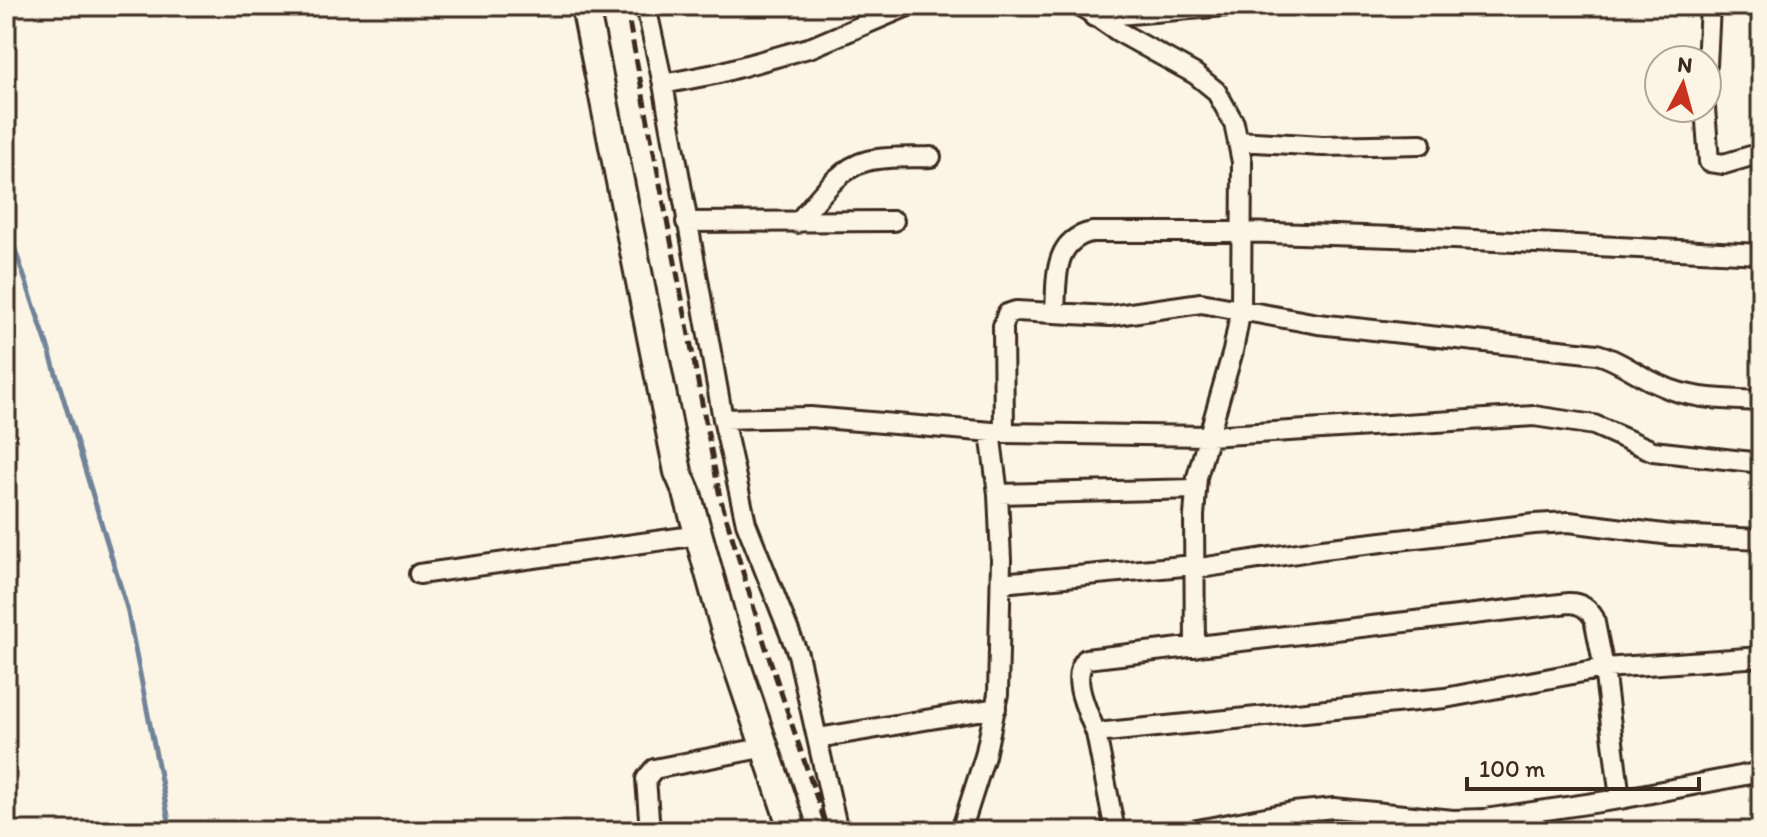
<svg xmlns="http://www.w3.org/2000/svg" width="1767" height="837" font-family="Itim,sans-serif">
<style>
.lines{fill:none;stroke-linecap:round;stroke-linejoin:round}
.stream{stroke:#6f8399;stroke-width:5}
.minor-casing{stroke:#3b2a1e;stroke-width:24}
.highway-casing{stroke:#3b2a1e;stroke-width:32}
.minor{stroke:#fcf5e5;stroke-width:18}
.highway{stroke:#fcf5e5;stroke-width:26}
.rail{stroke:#3b2a1e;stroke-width:5;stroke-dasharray:12 6;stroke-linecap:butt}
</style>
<rect width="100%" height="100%" fill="#fcf5e5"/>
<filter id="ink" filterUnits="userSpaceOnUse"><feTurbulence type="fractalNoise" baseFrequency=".0125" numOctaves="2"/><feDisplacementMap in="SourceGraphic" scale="16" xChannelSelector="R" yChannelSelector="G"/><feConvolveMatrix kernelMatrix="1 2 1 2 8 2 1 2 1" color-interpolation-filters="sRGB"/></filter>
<g filter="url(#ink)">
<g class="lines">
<path class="stream" d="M6,223L47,344L127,608L171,831"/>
<defs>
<path id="minor" d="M646,6L663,84L723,419L746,523L798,654L838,831
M1081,6L1119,32L1195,74L1216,91L1234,123L1242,162L1241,309L1233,351L1197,477L1194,516L1195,647
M1094,17L1226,6
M1707,65L1710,6
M663,84L715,74L812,47L908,6
M1705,108L1709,162L1724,164L1761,153
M1238,141L1323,146L1421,144
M686,222L894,221
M797,223C816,202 838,168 867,161C888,156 910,158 931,157
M1055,313C1057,280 1052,240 1092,232H1242L1454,239L1761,254
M723,419L810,417L1004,433L1209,436L1534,416L1594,425L1653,451L1761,463
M1004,433L1003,326L1007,314L1016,311L1110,316L1201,303L1318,324L1597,354C1620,360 1638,376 1660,385C1691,400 1727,399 1761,401
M998,494L1196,489
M1194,569L1323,549L1534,524L1569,522L1671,535L1761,539
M419,574L685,537
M1001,583L1194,565
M1096,733C1088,712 1069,678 1086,659L1569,603C1580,603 1588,608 1594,618L1604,668L1761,657
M818,738L996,708
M650,831L646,779L654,769L751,750
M961,831L985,756L998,694L1001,560L998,494L990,432
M1115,831L1096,733L1445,698L1604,668L1620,799
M1192,831L1293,812L1334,808L1453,820L1485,819L1620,799L1761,772"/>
<path id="highway" d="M585,6L678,472L687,493L724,627L793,831"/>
</defs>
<use href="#minor" class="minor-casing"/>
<use href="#highway" class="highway-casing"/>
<use href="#minor" class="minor"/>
<use href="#highway" class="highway"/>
<path class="rail" d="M626,6L720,497L766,648L828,831"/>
</g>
</g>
<rect width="1767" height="837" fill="none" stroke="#fcf5e5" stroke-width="32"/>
<rect x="16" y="16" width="1735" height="805" fill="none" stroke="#3b2a1e" stroke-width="3" filter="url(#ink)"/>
<g transform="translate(1683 84) rotate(6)"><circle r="38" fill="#fcf5e5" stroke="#afa495" stroke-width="2"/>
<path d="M0-6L14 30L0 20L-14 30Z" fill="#c8321e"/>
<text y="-12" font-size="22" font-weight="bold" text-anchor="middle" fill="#3b2a1e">N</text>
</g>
<path d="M1467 777v12h232v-12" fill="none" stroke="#3b2a1e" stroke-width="4"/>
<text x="1479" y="777" font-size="24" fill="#3b2a1e" stroke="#fcf5e5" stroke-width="6" paint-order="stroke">100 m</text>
</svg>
